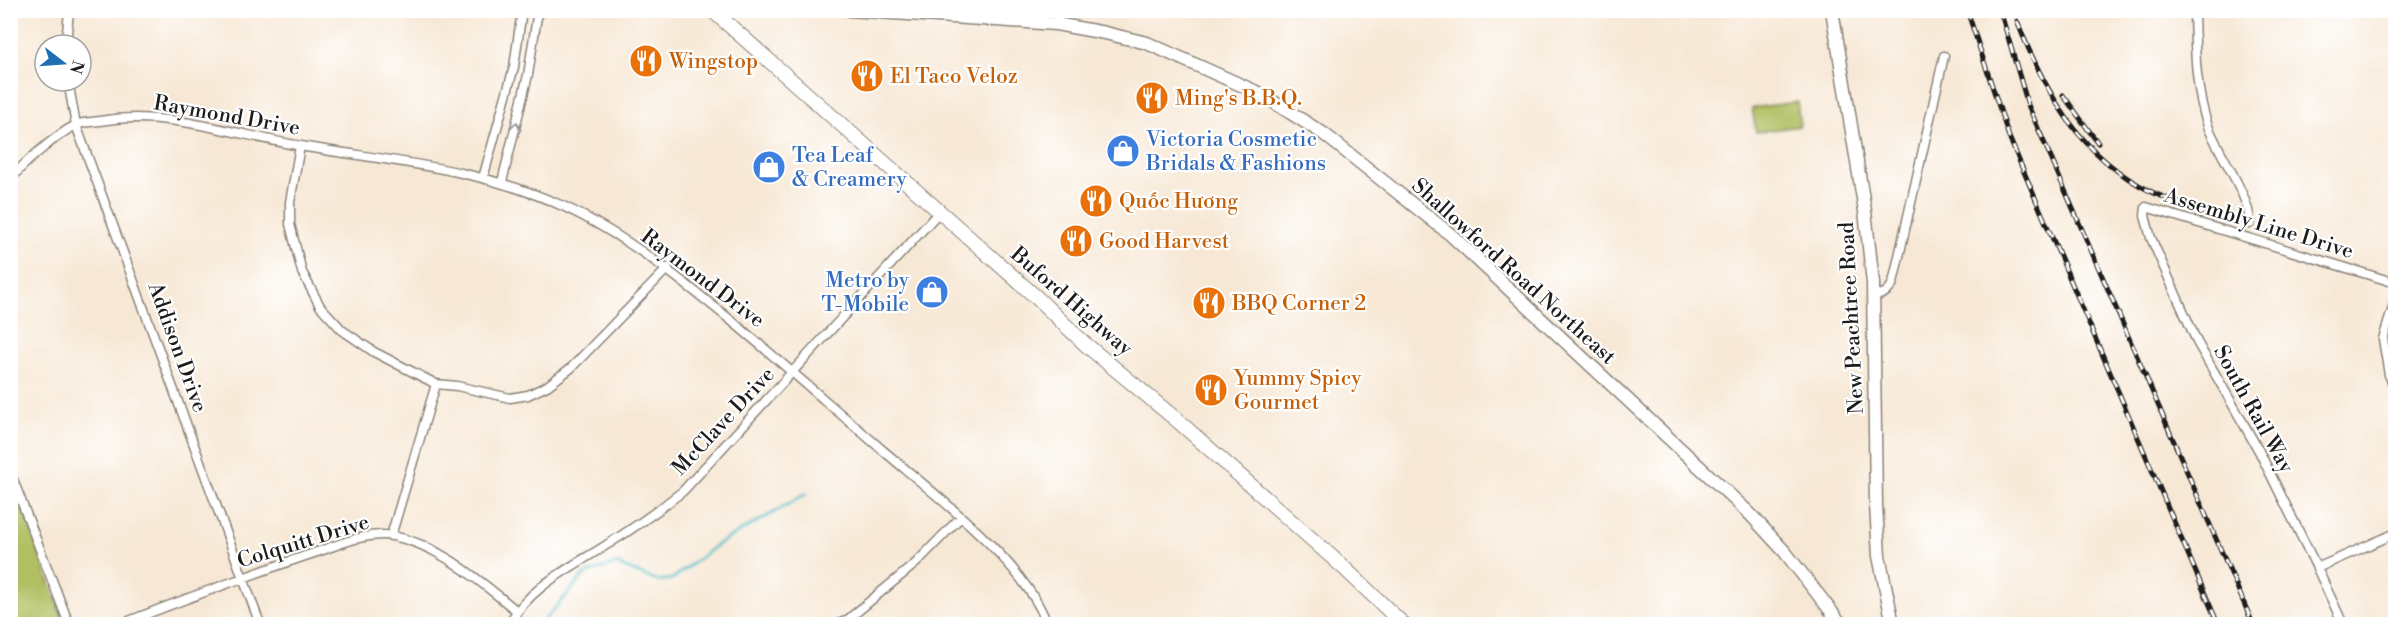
<svg xmlns="http://www.w3.org/2000/svg" width="2406" height="635" font-family="'Libre Bodoni',serif">
<style>
.green{fill:#b0bf62;stroke:#666e3f;stroke-width:1.5}
.lines{fill:none;stroke-linecap:round;stroke-linejoin:round}
.stream{stroke:#4dbbc5;stroke-width:3}
.street-casing{stroke:#8a8278;stroke-width:11}
.secondary-casing{stroke:#8a8278;stroke-width:15}
.primary-casing{stroke:#8a8278;stroke-width:16}
.street{stroke:#fff;stroke-width:8}
.secondary{stroke:#fff;stroke-width:12}
.primary{stroke:#fff;stroke-width:14}
.rail-casing{stroke:#1c1c1c;stroke-width:5}
.rail{stroke:#fff;stroke-width:3;stroke-dasharray:9;stroke-linecap:butt}
.oneway{stroke:#999}
.labels{text-anchor:middle;stroke-width:4.5;stroke-linejoin:round;paint-order:stroke}
.food-label{font-size:21px;fill:#c56008;stroke:#fff;text-anchor:start}
.street-label{font-size:21px;fill:#1c1c1c;stroke:#fff}
.shop-label{font-size:21px;fill:#366cbe;stroke:#fff;text-anchor:start}
</style>
<rect width="100%" height="100%" fill="#fff"/>
<filter id="ink" filterUnits="userSpaceOnUse"><feTurbulence type="fractalNoise" baseFrequency=".0167" numOctaves="2"/><feDisplacementMap in="SourceGraphic" scale="12" xChannelSelector="R" yChannelSelector="G"/><feConvolveMatrix kernelMatrix="1 2 1 2 8 2 1 2 1" color-interpolation-filters="sRGB"/></filter>
<filter id="wash" filterUnits="userSpaceOnUse"><feTurbulence type="fractalNoise" baseFrequency=".008" numOctaves="4" result="noise"/><feDisplacementMap in="SourceGraphic" scale="24" xChannelSelector="R" yChannelSelector="G"/><feGaussianBlur stdDeviation="1.35" result="paint"/><feColorMatrix in="noise" values="0 0 0 0 0 0 0 0 0 0 0 0 0 0 0 0 0 1.4 0 .05"/><feComposite in="paint" operator="in"/></filter>
<g filter="url(#wash)">
<rect width="100%" height="100%" fill="#f7e8d5"/>
<path class="green" d="M1797,102L1800,126L1756,132L1752,108Z
M10,473L65,624H11Z"/>
<g class="lines">
<path class="stream" d="M541,624L585,574L616,564L658,581L672,579L718,544L806,494"/>
</g>
</g>
<g filter="url(#ink)">
<g class="lines">
<defs>
<path id="street" d="M2194,10C2195,49 2195,89 2208,126C2218,152 2251,198 2250,224
M1056,24L1060,10
M66,45L69,10
M68,81L76,125L260,624
M300,146L290,202V224L302,272L320,306L342,330L374,352L436,384L457,386L510,398L528,395L547,386L571,368L668,268
M483,178L514,67L522,10
M10,181C20,165 58,134 76,125C82,122 92,122 100,121C166,109 236,135 301,146C393,162 478,167 565,207C627,236 680,279 733,322C782,363 830,405 879,447C930,491 1025,561 1047,624
M502,182L528,75L538,10
M1874,296C1883,295 1889,292 1893,283L1944,56
M2396,298L2383,339L2389,375L2396,390
M10,472L69,624
M391,536L436,384
M2317,568L2396,533
M121,624C185,599 249,575 314,553C338,545 367,531 393,536C442,546 479,581 517,611
M509,624C531,585 571,568 608,544C634,528 659,510 683,491L939,212
M838,624L846,621L916,563L960,518
M2343,624L2317,568L2259,451L2197,342L2151,238L2145,216L2146,207L2396,283"/>
<path id="secondary" d="M849,10L1056,24L1105,33L1147,43L1261,94L1324,134L1451,235L1750,514L1785,552L1841,624
M1832,10L1865,211L1873,283L1876,505L1879,556L1893,624"/>
<path id="primary" d="M712,10L1036,297L1085,344L1178,421L1342,566L1403,624"/>
</defs>
<use href="#street" class="street-casing"/>
<use href="#secondary" class="secondary-casing"/>
<use href="#primary" class="primary-casing"/>
<use href="#street" class="street"/>
<use href="#secondary" class="secondary"/>
<use href="#primary" class="primary"/>
<defs>
<path id="rail" d="M1967,10L2009,137L2218,624
M2000,10L2028,105L2253,624
M2017,21C2045,92 2080,157 2152,192C2177,204 2204,210 2230,218
M2063,95L2098,143"/>
</defs>
<use href="#rail" class="rail-casing"/>
<use href="#rail" class="rail"/>
</g>
<defs><path id="oneway-chevron" d="M-2-3.5L2.5 0L-2 3.5" fill="none" stroke-width="1.6" stroke-linecap="round" stroke-linejoin="round" transform="scale(1.5)"/></defs>
<use class="oneway" href="#oneway-chevron" transform="translate(516 126) rotate(-76)"/>
</g>
<defs>
<symbol id="restaurant-disc" viewBox="-11 -11 22 22"><circle r="9.5" fill="#e8710a" stroke="#fff"/><path d="M-5-6h1v4h1v-4h1v4h1v-4h1v5L-1.5 .5V6h-2V.5L-5-1ZM5-6V6H3V1.5H1.5Q1.5-4 5-6Z" fill="#fff"/></symbol>
<symbol id="shop-disc" viewBox="-11 -11 22 22"><circle r="9.5" fill="#3f7fe0" stroke="#fff"/><path d="M-5-2.5h2.3a2.7 3.5 0 0 1 5.4 0H5L5.5 6h-11ZM-1.5-2.5h3a1.5 2.3 0 0 0-3 0Z" fill="#fff"/></symbol>
</defs>
<g fill-rule="evenodd">
<use href="#restaurant-disc" x="627" y="42" width="38" height="38"/>
<use href="#restaurant-disc" x="848" y="57" width="38" height="38"/>
<use href="#restaurant-disc" x="1133" y="79" width="38" height="38"/>
<use href="#shop-disc" x="1104" y="132" width="38" height="38"/>
<use href="#shop-disc" x="750" y="148" width="38" height="38"/>
<use href="#restaurant-disc" x="1077" y="182" width="38" height="38"/>
<use href="#restaurant-disc" x="1057" y="222" width="38" height="38"/>
<use href="#shop-disc" x="913" y="273" width="38" height="38"/>
<use href="#restaurant-disc" x="1190" y="284" width="38" height="38"/>
<use href="#restaurant-disc" x="1192" y="371" width="38" height="38"/>
</g>
<g class="labels">
<g class="food-label">
<text x="669" y="68">Wingstop</text>
<text x="890" y="83">El Taco Veloz</text>
<text x="1175" y="105">Ming's B.B.Q.</text>
<text x="1119" y="208">Quốc Hương</text>
<text x="1099" y="248">Good Harvest</text>
<text x="1232" y="310">BBQ Corner 2</text>
<text x="1234" y="385">Yummy Spicy<tspan x="1234" dy="24">Gourmet</tspan></text>
</g>
<g class="street-label">
<text transform="translate(227 115) rotate(10)" y="7">Raymond Drive</text>
<text transform="translate(2259 223) rotate(17)" y="7">Assembly Line Drive</text>
<text transform="translate(1514 271) rotate(42)" y="7">Shallowford Road Northeast</text>
<text transform="translate(703 278) rotate(37)" y="7">Raymond Drive</text>
<text transform="translate(1072 301) rotate(41)" y="7">Buford Highway</text>
<text transform="translate(1851 318) rotate(-93)" y="7">New Peachtree Road</text>
<text transform="translate(178 347) rotate(70)" y="7">Addison Drive</text>
<text transform="translate(2254 409) rotate(61)" y="7">South Rail Way</text>
<text transform="translate(723 421) rotate(-47)" y="7">McClave Drive</text>
<text transform="translate(303 541) rotate(-17)" y="7">Colquitt Drive</text>
</g>
<g class="shop-label">
<text x="1146" y="146">Victoria Cosmetic<tspan x="1146" dy="24">Bridals &amp; Fashions</tspan></text>
<text x="792" y="162">Tea Leaf<tspan x="792" dy="24">&amp; Creamery</tspan></text>
<text x="909" y="287" text-anchor="end">Metro by<tspan x="909" dy="24">T-Mobile</tspan></text>
</g>
</g>
<rect width="2406" height="635" fill="none" stroke="#fff" stroke-width="36"/>
<g transform="translate(63 63) rotate(107)"><circle r="28" fill="#ffffff" stroke="#a4a4a4" stroke-width="1.5"/>
<path d="M0-4.5L10 22L0 15L-10 22Z" fill="#1f6fb2"/>
<text y="-9" font-size="16" font-weight="bold" text-anchor="middle" fill="#1c1c1c">N</text>
</g>
</svg>
